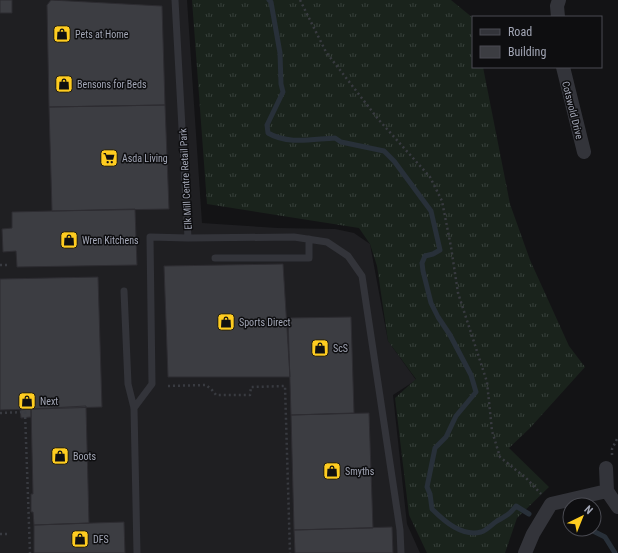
<svg xmlns="http://www.w3.org/2000/svg" width="618" height="553" font-family="'Roboto Condensed',sans-serif">
<style>
.built{fill:#1f1f22}
.grass{fill:url(#grass-tufts)}
.lines{fill:none;stroke-linecap:round;stroke-linejoin:round}
.stream{stroke:#283039;stroke-width:5}
.building{fill:#3c3d42;stroke:#2d2c31}
.path{stroke:#393b41;stroke-width:2.5;stroke-dasharray:2 3;stroke-linecap:butt}
.lane{stroke:#33343a;stroke-width:7}
.street{stroke:#33343a;stroke-width:14}
.labels{text-anchor:middle;stroke-width:3;stroke-linejoin:round;paint-order:stroke}
.poi-label{font-size:10px;fill:#a3a7b6;stroke:#0e0e10;text-anchor:start}
.street-label{font-size:10px;fill:#a3a7b6;stroke:#0e0e10}
</style>
<defs>
<pattern id="grass-tufts" width="24" height="20" patternUnits="userSpaceOnUse"><rect width="24" height="20" fill="#1a231c"/><path d="M3 7l-1-3M5 7V3M7 7l1-3M15 17l-1-3M17 17v-4M19 17l1-3" fill="none" stroke="#38403b"/></pattern>
</defs>
<rect width="100%" height="100%" fill="#131315"/>
<path class="built" d="M0,0H187L202,223L278,228L335,229L354,233L370,244L388,341L416,380L393,395L407,524L420,553H0Z"/>
<path class="grass" d="M192,0H451L473,18V67H483L510,204L530,260L569,346L585,367L530,428L509,448L549,487L517,518L505,553H427L409,515L395,398L416,379L388,341L377,266L370,244L359,228L207,204Z"/>
<g class="lines">
<path class="stream" d="M269,0L271,2L280,53L281,84L283,92L267,125L268,133C288,145 313,139 335,138L341,142L384,151L394,161L431,211L440,250L433,254L425,256L422,263L423,271L431,303L438,317L450,335L471,375L476,392L456,416L446,437L435,448L427,487L430,494L432,509C444,521 462,537 481,532C487,530 491,525 497,521C506,516 509,515 516,506L529,514
M593,531L605,537L615,553"/>
</g>
<path class="building" d="M0,0H12V13H0Z
M51,0L162,6L165,105L49,107L47,5Z
M165,105L169,209L52,211L49,107Z
M135,209L137,265L17,267L16,251L3,252L2,229L12,228V212Z
M283,264L290,377H168L164,266Z
M98,277L102,407L0,410V279Z
M351,317L354,413L291,415L288,318Z
M86,406L89,523L34,525L33,512H31V494H33L31,409Z
M31,409V417L21,418L20,410Z
M369,413L373,528L294,530L291,415Z
M124,522L125,553H34V525Z
M392,527L393,553H295L294,530Z"/>
<g class="lines">
<path class="path" d="M300,0L326,52L378,119L430,177L442,201L451,247L458,293L487,382L492,431L500,457L527,479L541,494
M0,265H10
M168,386L206,385L212,390L216,395H250L251,387L285,386L290,553
M0,413L25,412L30,553
M612,455V449L618,437
M0,534H10"/>
<path class="lane" d="M188,238L294,237L327,242L348,256L362,276L400,530L401,553
M215,258H309V239
M124,291L128,384L134,408L137,553
M134,408L152,384L150,237L188,238L175,0"/>
<path class="street" d="M558,17L557,6L559,0
M563,67L584,152
M606,468L607,491
M525,553L533,534L551,504L607,491L618,507"/>
</g>
<defs>
<symbol id="shop-square" viewBox="-11 -11 22 22"><rect x="-9" y="-9" width="18" height="18" rx="4" fill="#ffcd20" stroke="#0e0e10"/><path d="M-5-2.5h2.3a2.7 3.5 0 0 1 5.4 0H5L5.5 6h-11ZM-1.5-2.5h3a1.5 2.3 0 0 0-3 0Z" fill="#111"/></symbol>
<symbol id="supermarket-square" viewBox="-11 -11 22 22"><rect x="-9" y="-9" width="18" height="18" rx="4" fill="#ffcd20" stroke="#0e0e10"/><path d="M-6-5.5h2.5l.6 2H6L4.5 2H-2.5L-4.4-4H-6ZM-1.5 3.2a1.3 1.3 0 1 0 .1 0ZM3 3.2a1.3 1.3 0 1 0 .1 0Z" fill="#111"/></symbol>
</defs>
<g fill-rule="evenodd">
<use href="#shop-square" x="52" y="24" width="20" height="20"/>
<use href="#shop-square" x="54" y="74" width="20" height="20"/>
<use href="#supermarket-square" x="99" y="148" width="20" height="20"/>
<use href="#shop-square" x="59" y="230" width="20" height="20"/>
<use href="#shop-square" x="216" y="312" width="20" height="20"/>
<use href="#shop-square" x="310" y="338" width="20" height="20"/>
<use href="#shop-square" x="17" y="391" width="20" height="20"/>
<use href="#shop-square" x="50" y="446" width="20" height="20"/>
<use href="#shop-square" x="322" y="461" width="20" height="20"/>
<use href="#shop-square" x="70" y="529" width="20" height="20"/>
</g>
<g class="labels">
<g class="poi-label">
<text x="75" y="38">Pets at Home</text>
<text x="77" y="88">Bensons for Beds</text>
<text x="122" y="162">Asda Living</text>
<text x="82" y="244">Wren Kitchens</text>
<text x="239" y="326">Sports Direct</text>
<text x="333" y="352">ScS</text>
<text x="40" y="405">Next</text>
<text x="73" y="460">Boots</text>
<text x="345" y="475">Smyths</text>
<text x="93" y="543">DFS</text>
</g>
<g class="street-label">
<text transform="translate(573 110) rotate(76)" y="4">Cotswold Drive</text>
<text transform="translate(185 179) rotate(-93)" y="4">Elk Mill Centre Retail Park</text>
</g>
</g>
<rect x="472" y="16" width="130" height="52" fill="#0e0e10" stroke="#4a4b52"/>
<rect x="480" y="29" width="20" height="6" fill="#33343a" stroke="#4a4b52"/>
<text x="508" y="36" font-size="12" fill="#a3a7b6">Road</text>
<rect x="480" y="46" width="20" height="12" fill="#3c3d42" stroke="#4a4b52"/>
<text x="508" y="56" font-size="12" fill="#a3a7b6">Building</text>
<g transform="translate(582 517) rotate(43)"><circle r="19" fill="#0e0e10" stroke="#4a4b52"/>
<path d="M0-3L7 15L0 10L-7 15Z" fill="#ffcd20"/>
<text y="-6" font-size="11" font-weight="bold" text-anchor="middle" fill="#a3a7b6">N</text>
</g>
</svg>
